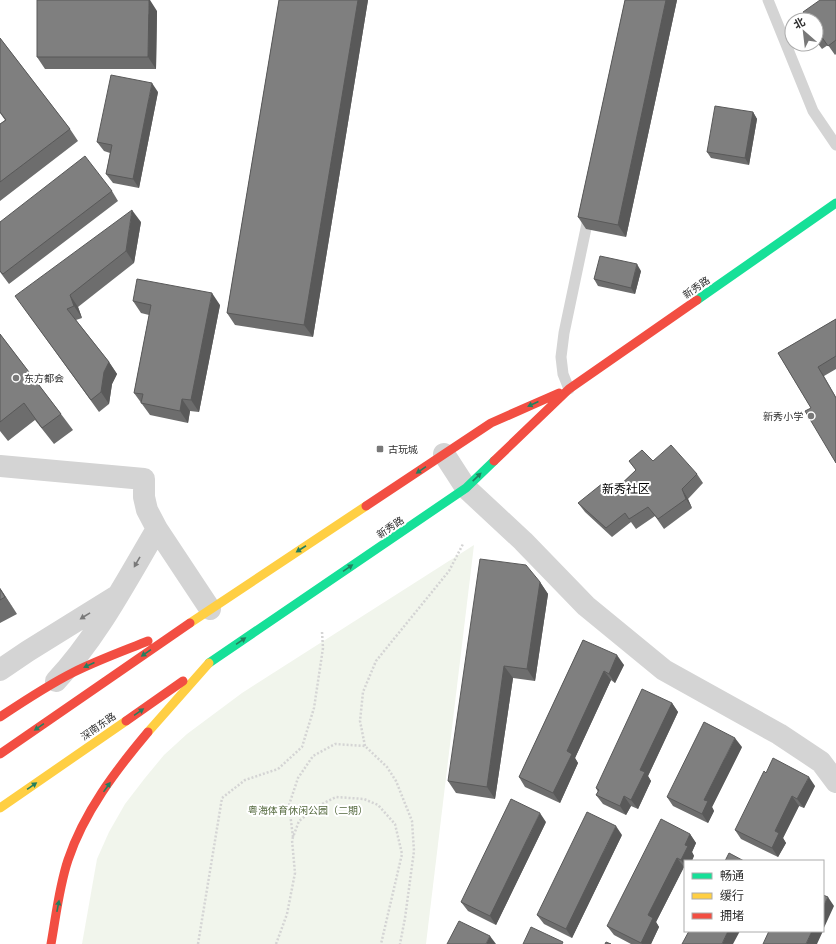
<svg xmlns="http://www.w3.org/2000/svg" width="836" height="944" font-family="'PT Sans Narrow','Noto Sans SC',sans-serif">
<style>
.green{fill:#f1f5ec}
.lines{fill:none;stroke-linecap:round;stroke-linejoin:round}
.path{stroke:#d4d4d4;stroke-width:2.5;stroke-dasharray:2 2;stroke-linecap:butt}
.lane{stroke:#d4d4d4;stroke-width:11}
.street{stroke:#d4d4d4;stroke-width:22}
.fast{stroke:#16e098;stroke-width:9}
.slow{stroke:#ffcf43;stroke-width:9}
.jam{stroke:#f24e42;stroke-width:9}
.wall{fill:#6d6d6d}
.shaded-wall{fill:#595959}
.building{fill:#7f7f7f;stroke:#595959}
.oneway{fill:#247f5e}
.oneway2{fill:#797979}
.poi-dot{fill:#787878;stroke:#fff;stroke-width:1.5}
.labels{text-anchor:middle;stroke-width:4;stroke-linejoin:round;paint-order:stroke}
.street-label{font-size:10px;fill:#2f2f2f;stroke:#fff}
.poi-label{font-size:10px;fill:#2f2f2f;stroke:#fff;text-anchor:start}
.park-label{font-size:10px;fill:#54693e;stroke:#fff}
.quarter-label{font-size:12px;fill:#000;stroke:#fff}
</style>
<rect width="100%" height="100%" fill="#fff"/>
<path class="green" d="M474,545L426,944H82L97,859L109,832L125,804L145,778L164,755L187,734L242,693Z"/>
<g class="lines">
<path class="path" d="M365,746L360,721L363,692L376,661L449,571L463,544
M293,837L289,805L298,778L313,756L335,744L365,746L387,767L396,781L412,821L414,851L405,918L400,944
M198,944L222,798L245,780L278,769L302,747L314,708L323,648L322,632
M276,944L287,914L295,873L292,840L299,821L318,806L336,797L364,799L378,805L395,824L402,854L381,944"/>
<path class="lane" d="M768,0L813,111L836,145
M569,389L563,374L561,357L564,333L589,214"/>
<path class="street" d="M444,454L466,488L523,541L586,606L664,670L779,734L821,762L836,782
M0,466L144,479V497L147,510L157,529L210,609
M0,670L28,651L115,597
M56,681C98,636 126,581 157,529"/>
<path class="fast" d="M697,300L836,203
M209,663L466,488L494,461"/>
<path class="slow" d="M190,623L366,506
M148,732L209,663
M0,808L126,721"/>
<path class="jam" d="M494,461L569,389L697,300
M366,506L491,423L559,393
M0,717C24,701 48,685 74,672C98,660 123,651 148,641
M126,721L183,681
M0,754L190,623
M51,944C56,916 59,887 68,860C84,812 116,770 148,732"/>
</g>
<path class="wall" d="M279,0H368L313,337L235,325L227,313Z
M625,0H677L626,237L586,229L578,217Z
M836,0V54L835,55L828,45L822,49L816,41V20Z
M157,11L156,69H45L37,57Z
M0,38L70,129L78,141L0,201V124L5,120L0,113Z
M158,92L139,188L113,183L106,174L110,153L104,151L97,142Z
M753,112L757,119L749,165L711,158L707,152Z
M112,191L118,201L9,284L0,272V222Z
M141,222L134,263L78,307L82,318L76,320L109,362L117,374L112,384L109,404L99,412L24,308Z
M641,271L635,294L598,286L594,279Z
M133,301L220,305L199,412L190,411L188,423L150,415L134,393L149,315L141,313Z
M836,319V369L824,376L811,408L778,353Z
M0,334L61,414L73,430L54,444L35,420L8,441L0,431Z
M629,461H653L697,474L703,483L688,499L692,508L664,529L655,516L636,529L631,522L612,537L585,512L578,503L614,491L636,470Z
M540,582L548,594L535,681L513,678L495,799L456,793L448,781Z
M0,588L17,614L0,623Z
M583,640L624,665L615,683L611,680L575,758L578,763L560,803L525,787L519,777Z
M672,703L678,712L648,776L651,781L638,809L631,806L626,815L603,804L596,795L598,792L596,788Z
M742,747L712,807L714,811L708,823L673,806L667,797Z
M766,773L815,786L804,808L799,806L783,838L786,843L778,857L741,839L735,830Z
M546,822L496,925L468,911L461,902Z
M690,834L696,843L692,852L694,856L685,861V868L684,867L656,922L659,927L651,944H631L614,935L607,926Z
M622,835L572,938L544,924L537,915Z"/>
<path class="shaded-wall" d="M149,0H150L157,11L156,69L148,57Z
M358,0H368L313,337L304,325Z
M666,0H677L626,237L618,225Z
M152,83L158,92L139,188L133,179Z
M753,112L757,119L749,165L745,158Z
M132,210L141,222L134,263L126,251Z
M637,264L641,271L635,294L631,288Z
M212,293L220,305L199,412L191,400Z
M70,295L78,307L82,318L74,306Z
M109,362L117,374L112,384L109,404L101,392L104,372Z
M818,367L824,376L836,397V398Z
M182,399L190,411L188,423L180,411Z
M682,489L688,499L692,508L686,499Z
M540,582L548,594L535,681L527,669Z
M0,588L17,614L0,589Z
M617,655L624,665L615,683L609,674Z
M504,666L513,678L495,799L487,787Z
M604,671L611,680L575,758L578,763L560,803L553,793L567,751Z
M672,703L678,712L648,776L651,781L638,809L631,800L640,770Z
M735,738L742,747L712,807L714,811L708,823L702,814L704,800Z
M809,777L815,786L804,808L797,799Z
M624,796L631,806L626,815L620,806Z
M792,796L799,806L783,838L786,843L778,857L772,848L775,831Z
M540,813L546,822L496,925L490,916Z
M616,826L622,835L572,938L566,929Z
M690,834L696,843L692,852L694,856L692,861H685V865L681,860L685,845Z
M677,858L684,867L656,922L659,927L651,944H642L641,943L648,915Z
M828,897L834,906L823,930V907Z
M728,931H740L733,944H722Z
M812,931H823L817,944H806Z
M490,936L496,944H486Z"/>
<path class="building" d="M37,0H149L148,57H37Z
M279,0H358L304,325L227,313Z
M625,0H666L618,225L578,217Z
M820,0H836V40L828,46L821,36L816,40V20H807L808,19L803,12Z
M0,38L70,129L0,182V124L6,120L0,112Z
M111,75L152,83L133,179L106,174L112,145L97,142Z
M715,106L753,112L745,158L707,152Z
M85,156L112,191L3,274L0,271V222Z
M132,210L126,251L70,295L74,306L67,309L109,362L104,372L101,392L91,400L15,296Z
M600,256L637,264L631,288L594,279Z
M137,279L212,293L191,400L182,399L180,411L141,403L143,394L134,393L151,305L133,301Z
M836,319V356L818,367L836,398V463L805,411L811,408L778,353Z
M0,334L61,414L42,428L24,403L0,422Z
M671,445L697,474L682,489L686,499L658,519L648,507L629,519L625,513L606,528L578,503L603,483L614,491L636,470L629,461L642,450L653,461Z
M480,559L526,565L540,582L527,669L504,666L487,787L448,781Z
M0,589L5,597L0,600Z
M583,640L617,655L609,674L604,671L567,751L572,754L553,793L519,777Z
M642,689L672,703L640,770L645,772L631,800L624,796L620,806L596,795L599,790L596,788Z
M704,722L735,738L704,800L708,801L702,814L667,797Z
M773,758L809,777L797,799L792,796L775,831L779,833L772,848L735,830L764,771L766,773Z
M511,799L540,813L490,916L461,902Z
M587,812L616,826L566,929L537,915Z
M661,819L690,834L685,845L688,846L681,860L677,858L648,915L653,918L641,943L607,926Z
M729,853L744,861H725Z
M823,895L828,897L823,907Z
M459,921L490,936L486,944H447Z
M531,927L563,942L562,944H523Z
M689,931H728L722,944H682Z
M769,931H812L806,944H763Z
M606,942L611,944H605Z"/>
<defs><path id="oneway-solid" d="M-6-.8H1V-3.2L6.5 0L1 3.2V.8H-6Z"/></defs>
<g class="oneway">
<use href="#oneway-solid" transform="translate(533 404) rotate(156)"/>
<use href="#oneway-solid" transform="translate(421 470) rotate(146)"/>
<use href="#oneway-solid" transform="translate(477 477) rotate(-44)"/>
<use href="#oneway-solid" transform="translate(301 549) rotate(147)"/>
<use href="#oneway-solid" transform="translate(348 568) rotate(-34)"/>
<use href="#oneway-solid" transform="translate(241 641) rotate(-34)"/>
<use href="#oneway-solid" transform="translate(146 653) rotate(145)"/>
<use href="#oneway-solid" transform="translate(89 665) rotate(156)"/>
<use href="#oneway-solid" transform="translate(139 712) rotate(-35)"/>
<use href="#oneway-solid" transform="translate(39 727) rotate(145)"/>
<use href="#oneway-solid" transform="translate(32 786) rotate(-35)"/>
<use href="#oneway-solid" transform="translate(107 787) rotate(-55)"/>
<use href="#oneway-solid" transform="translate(58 906) rotate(-79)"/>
</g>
<g class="oneway2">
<use href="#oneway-solid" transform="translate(137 562) rotate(120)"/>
<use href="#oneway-solid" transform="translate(85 616) rotate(148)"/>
</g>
<g class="poi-dot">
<circle cx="16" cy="378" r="4"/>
<circle cx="811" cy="416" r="4"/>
<rect x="376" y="445" width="8" height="8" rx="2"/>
</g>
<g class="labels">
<g class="street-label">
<text transform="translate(696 287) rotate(-35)" y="4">新秀路</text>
<text transform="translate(390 527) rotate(-34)" y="4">新秀路</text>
<text transform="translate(98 726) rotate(-35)" y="4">深南东路</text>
</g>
<g class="poi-label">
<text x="24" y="382">东方都会</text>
<text x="803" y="420" text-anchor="end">新秀小学</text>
<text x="388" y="453">古玩城</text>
</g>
<g class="park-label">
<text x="308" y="814">粤海体育休闲公园（二期）</text>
</g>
<g class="quarter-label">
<text x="626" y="493">新秀社区</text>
</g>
</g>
<rect x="684" y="860" width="140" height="72" fill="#ffffff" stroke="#acacac"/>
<rect x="692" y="873" width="20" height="6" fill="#16e098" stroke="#acacac"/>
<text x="720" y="880" font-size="12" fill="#2f2f2f">畅通</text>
<rect x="692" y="893" width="20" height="6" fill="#ffcf43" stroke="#acacac"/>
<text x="720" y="900" font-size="12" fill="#2f2f2f">缓行</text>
<rect x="692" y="913" width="20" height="6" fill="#f24e42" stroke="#acacac"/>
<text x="720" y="920" font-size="12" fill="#2f2f2f">拥堵</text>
<g transform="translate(804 32) rotate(332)"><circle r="19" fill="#ffffff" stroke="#acacac"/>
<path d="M0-3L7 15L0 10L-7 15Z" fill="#787878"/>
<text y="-6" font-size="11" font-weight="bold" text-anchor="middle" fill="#2f2f2f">北</text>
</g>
</svg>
